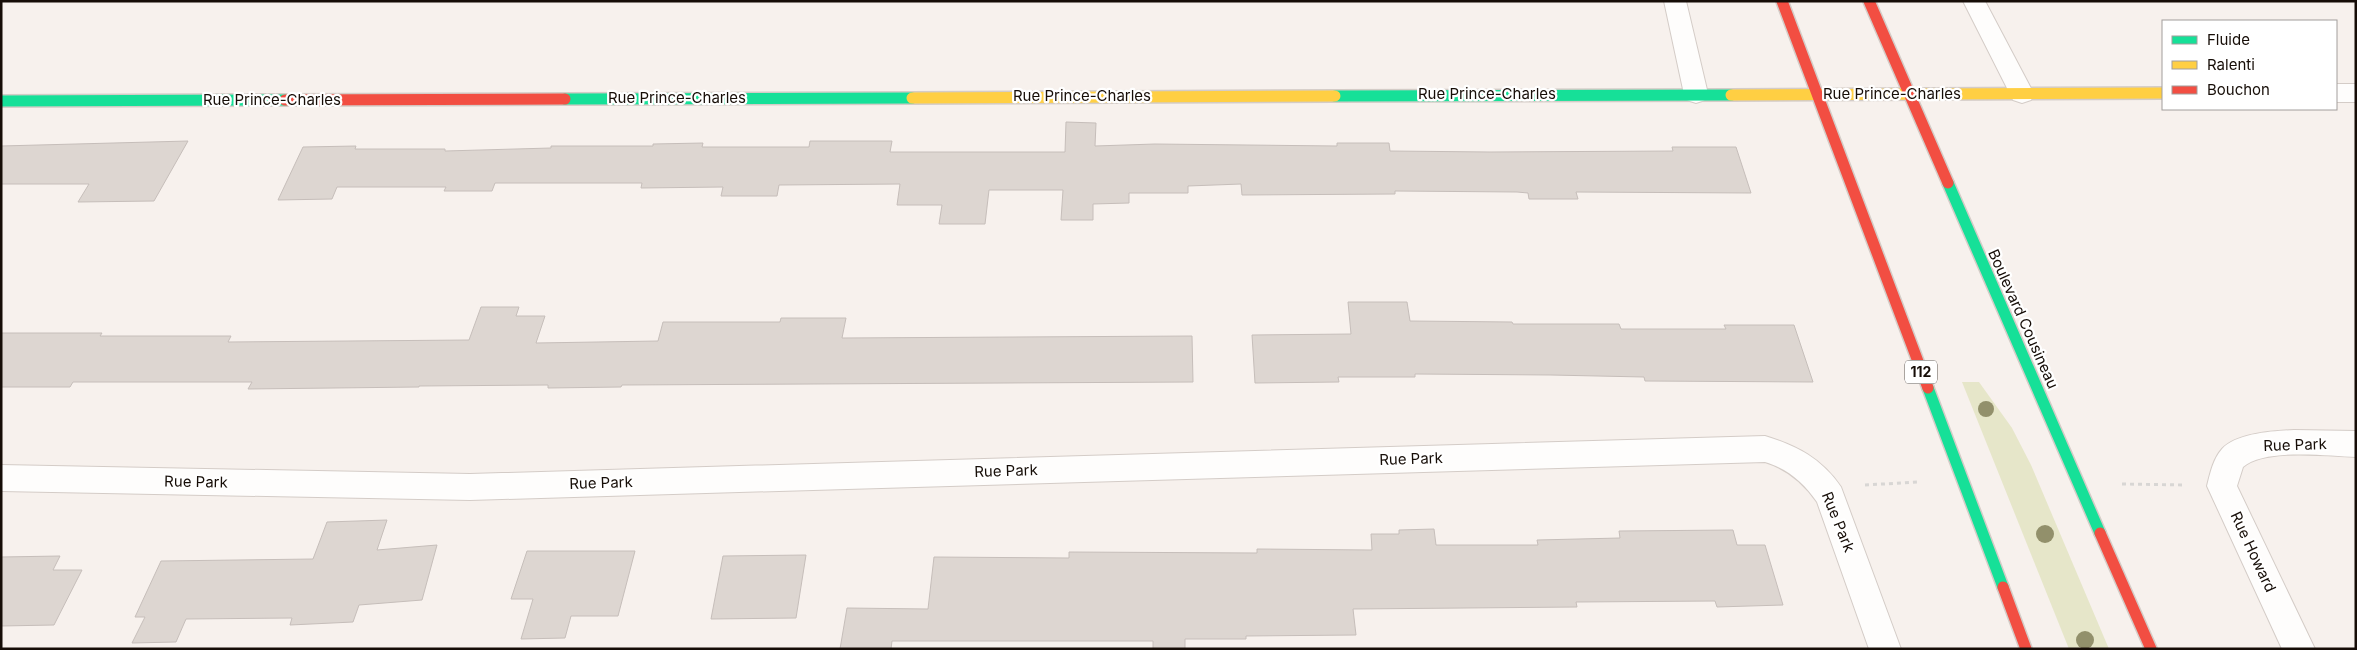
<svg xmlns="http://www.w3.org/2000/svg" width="2357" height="650" font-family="Inter,sans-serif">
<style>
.green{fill:#e6e6c9}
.building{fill:#ddd6d1;stroke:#c6beba}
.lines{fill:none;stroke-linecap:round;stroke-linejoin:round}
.street-casing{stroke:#d4ccc7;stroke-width:2}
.fast-casing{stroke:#d4ccc7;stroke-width:14}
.slow-casing{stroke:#d4ccc7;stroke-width:14}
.jam-casing{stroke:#d4ccc7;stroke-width:14}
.path{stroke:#d8d6d4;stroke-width:3;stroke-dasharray:4 4;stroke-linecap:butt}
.street{fill:#fefdfc;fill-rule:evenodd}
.fast{stroke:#16e098;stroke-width:11}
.slow{stroke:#ffcf43;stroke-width:11}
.jam{stroke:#f24e42;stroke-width:11}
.tree{fill:#92906b}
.labels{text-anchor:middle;stroke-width:4.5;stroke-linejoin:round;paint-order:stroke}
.shield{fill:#fff;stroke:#5c5651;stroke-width:1}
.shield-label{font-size:14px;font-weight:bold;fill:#160d07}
.street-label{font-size:15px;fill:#160d07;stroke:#fff}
</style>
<rect width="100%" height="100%" fill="#f7f1ed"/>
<path class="green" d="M1962,382H1979L2012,428L2031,465L2109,649H2069Z"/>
<path class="building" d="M1066,122L1096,123L1095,146L1155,144L1337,146V143H1389L1390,151L1490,152L1673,151L1672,147H1736L1751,193L1576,192L1578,199H1529L1528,193L1517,192L1395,191V194L1242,195L1241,184L1188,186V193H1129V203L1093,204V220H1061L1063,190H989L985,224H939L942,205H897L900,184L779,185L777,196H721L723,187L641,188L642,183H495L492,191H444L446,187H337L332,199L278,200L303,147L356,146L355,149H445V151L551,148V146H653V144L703,143L702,147H809L810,141H892L890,152H1065Z
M188,141L154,201L78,202L89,184H1V146Z
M1348,302H1407L1410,321L1512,322L1513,324H1619L1621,329H1726L1724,325H1794L1813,382L1645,381L1644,377L1551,375L1415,374V377H1338L1339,382L1255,383L1252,335L1351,334Z
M481,307H519L516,316H545L536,343L658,341L663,322H780L781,318H846L842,338L1192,336L1193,382L622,385L621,387L548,388V385L419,386V387L248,389L252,382H73L70,387H1V333H102L100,336H231L228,342L469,340Z
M387,520L377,550L437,545L422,600L359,605L353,622L290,625L292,618L186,619L176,642L132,643L145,617H135L161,561L313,559L327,522Z
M1434,529L1436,545H1538L1537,540L1620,538L1619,531L1733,530L1737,545H1765L1783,605L1717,607L1715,601L1576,602L1577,607L1353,609L1356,635L1246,636V639H1185V649H1153V641H892L891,649H840L847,608L928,609L934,557L1069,558V552L1257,553V549L1372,550L1371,534H1399V530Z
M527,551H635L618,616H571L565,638L521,639L533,599H511Z
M806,555L796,618L711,619L723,556Z
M60,556L53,570H82L54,625L1,626V557Z"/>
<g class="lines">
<defs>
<path id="street" d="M1664,1H1686L1708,94L1705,100L1696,103L1687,100L1684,94Z
M1963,1H1985L2034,94L2031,100L2022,103L2013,100Z
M2336,84H2356V102H2336Z
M2294,430L2356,431V457C2328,456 2265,448 2243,467L2237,486L2315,649H2282L2207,486C2210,474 2213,459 2222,449C2236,433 2274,431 2294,430Z
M1765,436C1797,446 1821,458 1841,487L1901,649H1869L1817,502C1804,483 1788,469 1765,462L470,500L1,491V465L470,474Z"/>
<path id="fast" d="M1335,96L1731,95
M565,99L912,98
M1,101L285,100
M1948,183L2100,533
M1928,388L2003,587"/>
<path id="slow" d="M1731,95L2163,93
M912,98L1335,96"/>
<path id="jam" d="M1782,1L1928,388
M1869,1L1948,183
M285,100L565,99
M2100,533L2151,649
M2003,587L2026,649"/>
</defs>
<use href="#street" class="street-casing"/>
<use href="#fast" class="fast-casing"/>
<use href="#slow" class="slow-casing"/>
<use href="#jam" class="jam-casing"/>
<path class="path" d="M2122,484L2186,485
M1865,485L1919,482"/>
<use href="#street" class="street"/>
<use href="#fast" class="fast"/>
<use href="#slow" class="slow"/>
<use href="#jam" class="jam"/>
</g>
<g class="tree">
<circle cx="1986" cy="409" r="8"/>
<circle cx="2045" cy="534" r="9"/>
<circle cx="2085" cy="640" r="9"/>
</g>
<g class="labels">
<rect class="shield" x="1905" y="360.5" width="32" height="23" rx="4"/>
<g class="shield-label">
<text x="1921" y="377">112</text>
</g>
<g class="street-label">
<text x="1487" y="99">Rue Prince-Charles</text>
<text x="1892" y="99">Rue Prince-Charles</text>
<text x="1082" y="101">Rue Prince-Charles</text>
<text x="677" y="103">Rue Prince-Charles</text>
<text x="272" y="105">Rue Prince-Charles</text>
<text transform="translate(2023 319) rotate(66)" y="5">Boulevard Cousineau</text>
<text transform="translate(2295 445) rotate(-2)" y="5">Rue Park</text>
<text transform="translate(1411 459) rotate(-2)" y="5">Rue Park</text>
<text transform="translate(1006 471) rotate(-2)" y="5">Rue Park</text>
<text transform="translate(196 482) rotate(1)" y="5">Rue Park</text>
<text transform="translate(601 483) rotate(-2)" y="5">Rue Park</text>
<text transform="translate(1838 522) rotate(68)" y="5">Rue Park</text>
<text transform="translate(2253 552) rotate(65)" y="5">Rue Howard</text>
</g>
</g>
<rect width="2357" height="650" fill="none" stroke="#160d07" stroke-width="5"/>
<rect x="2162" y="20" width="175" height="90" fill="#ffffff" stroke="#a29e9c"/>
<rect x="2172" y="36" width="25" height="8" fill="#16e098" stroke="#a29e9c"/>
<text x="2207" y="45" font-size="15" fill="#160d07">Fluide</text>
<rect x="2172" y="61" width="25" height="8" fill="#ffcf43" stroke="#a29e9c"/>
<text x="2207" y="70" font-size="15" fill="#160d07">Ralenti</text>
<rect x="2172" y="86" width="25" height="8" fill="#f24e42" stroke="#a29e9c"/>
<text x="2207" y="95" font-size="15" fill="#160d07">Bouchon</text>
</svg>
